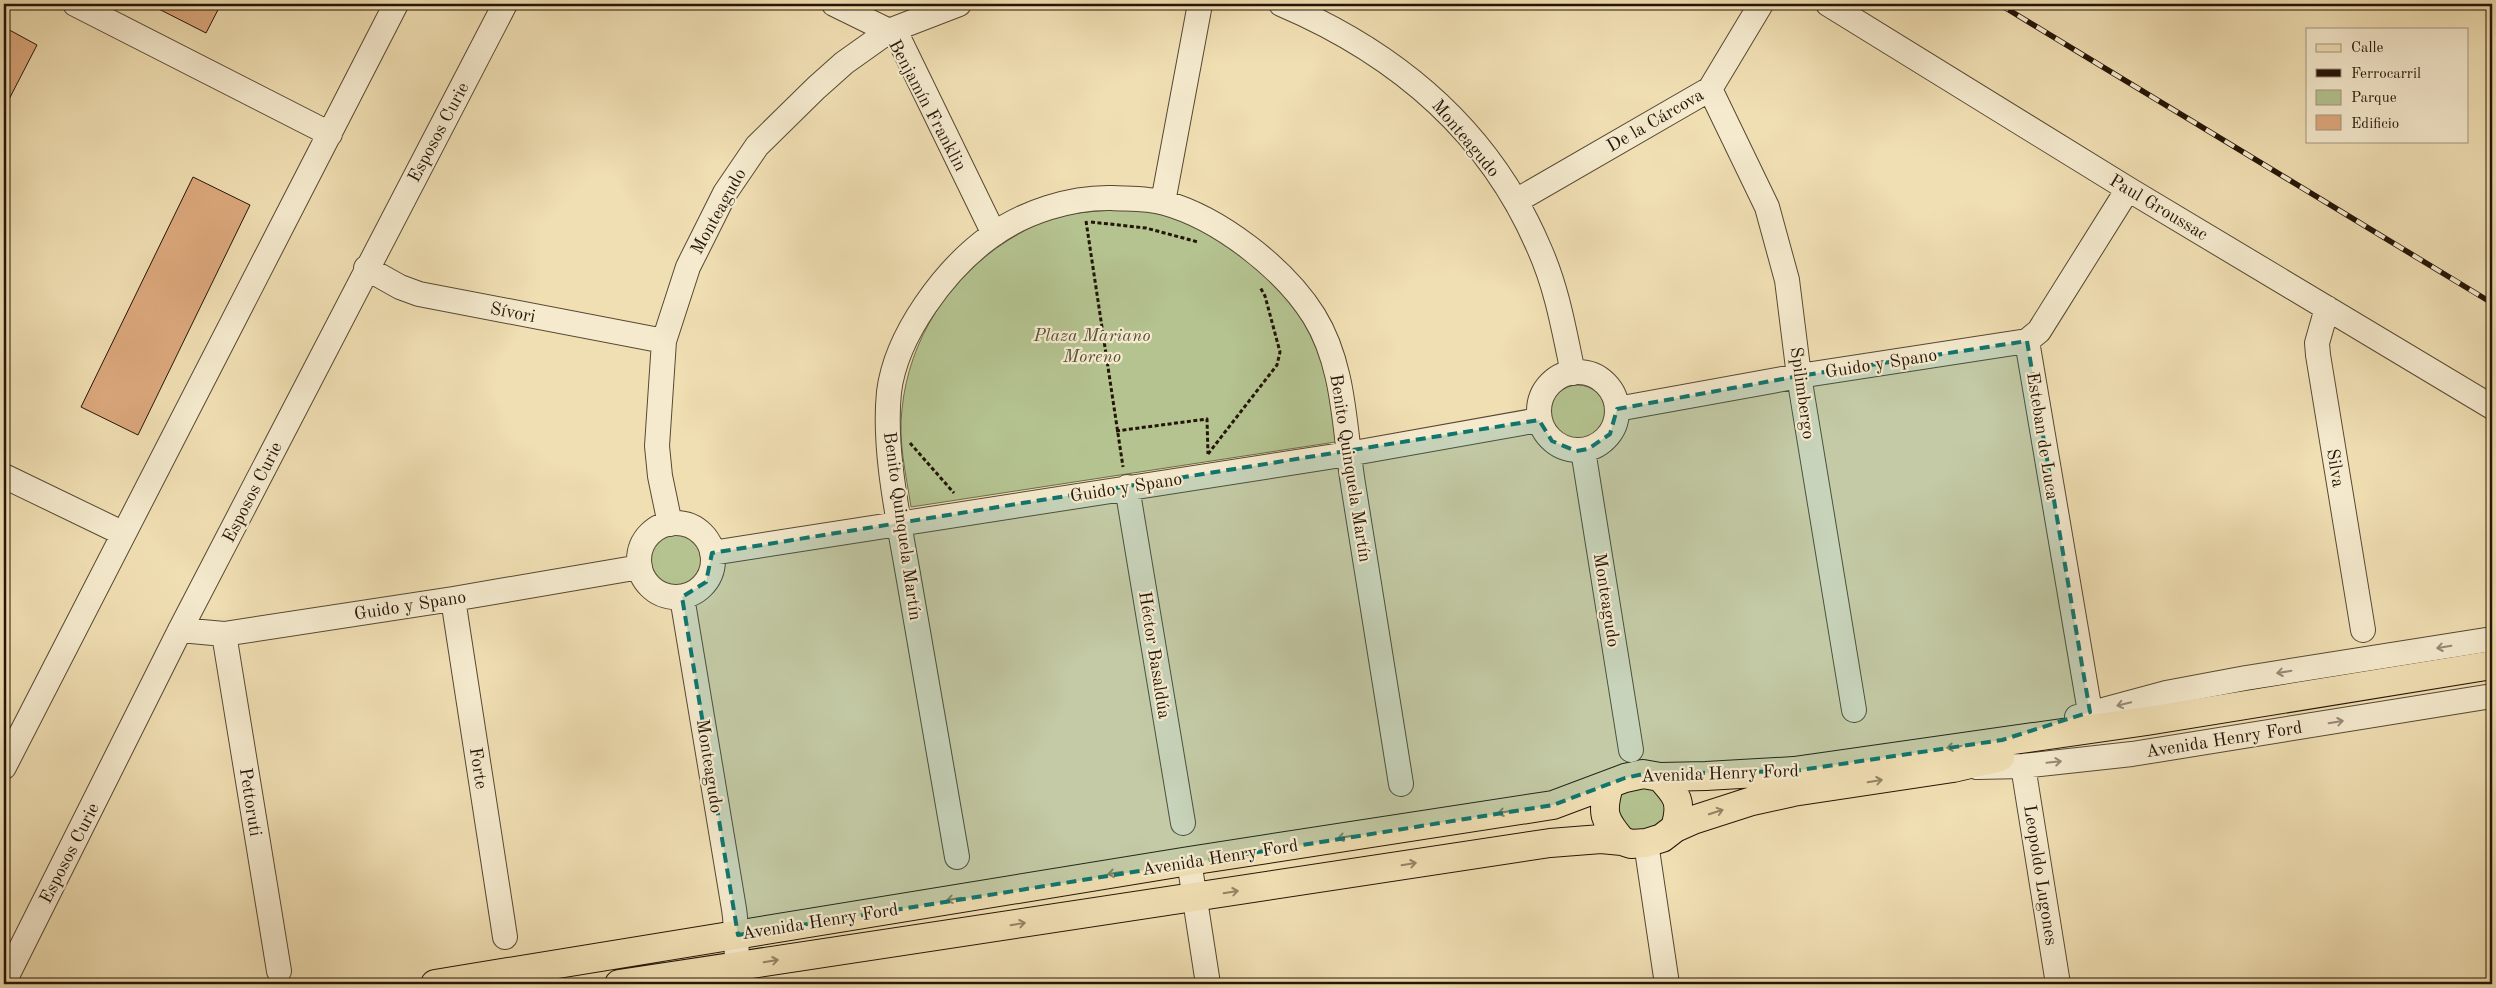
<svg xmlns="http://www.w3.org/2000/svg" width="2496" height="988" font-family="'Old Standard TT',serif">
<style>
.green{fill:#b4c390;stroke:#6c6c4c}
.building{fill:#dda97e;stroke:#241507}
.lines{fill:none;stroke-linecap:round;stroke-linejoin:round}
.minor-casing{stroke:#574832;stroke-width:26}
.major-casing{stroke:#241507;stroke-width:30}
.path{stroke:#241507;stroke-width:3;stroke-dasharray:4 2.5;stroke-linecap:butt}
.minor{stroke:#f5eace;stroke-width:24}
.major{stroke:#f0dfb3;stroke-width:28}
.rail-casing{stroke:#241507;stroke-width:5.5}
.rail{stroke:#f5eace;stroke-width:4;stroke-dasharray:11;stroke-linecap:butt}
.oneway{stroke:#978a74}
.oneway2{stroke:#948466}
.marked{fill:#0f766e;fill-opacity:0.2;stroke:#0f766e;stroke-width:4;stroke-dasharray:10 6;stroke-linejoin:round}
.labels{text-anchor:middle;stroke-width:4.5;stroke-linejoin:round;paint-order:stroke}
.street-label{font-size:18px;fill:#241507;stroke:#f5eace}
.park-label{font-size:18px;font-style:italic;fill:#565237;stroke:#f5eace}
</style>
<rect width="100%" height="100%" fill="#f0dfb3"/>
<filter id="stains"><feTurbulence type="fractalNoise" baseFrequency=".004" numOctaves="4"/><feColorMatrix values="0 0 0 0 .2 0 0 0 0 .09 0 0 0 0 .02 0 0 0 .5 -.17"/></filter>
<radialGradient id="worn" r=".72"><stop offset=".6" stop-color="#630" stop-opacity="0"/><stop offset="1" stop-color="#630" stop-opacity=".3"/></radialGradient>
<path class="green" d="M1127,209L1167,213L1204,226L1269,271L1322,343L1342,441L911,507C906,474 898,442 902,409C909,339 949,278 1007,241C1023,231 1040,221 1059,217C1080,211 1105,211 1127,209Z
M1551 412a27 27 0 1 1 54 0a27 27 0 1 1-54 0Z
M649 561a27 27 0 1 1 54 0a27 27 0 1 1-54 0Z
M1645,783L1666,798L1664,823L1643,836L1620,825C1616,792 1615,795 1645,783Z"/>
<path class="building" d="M149,4H221L206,33Z
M4,27L37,45L4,109Z
M193,177L250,205L138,435L81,407Z"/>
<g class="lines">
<defs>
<path id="minor" d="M75,4L330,134
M834,4L889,31L900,41L994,234
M1281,4C1396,53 1489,131 1539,248C1557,288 1564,330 1573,373
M1828,4L2128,189L2492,407
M1710,89L1767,207L1787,280L1799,376L1854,710
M1516,201L1710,89L1761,4
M1163,202L1200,4
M366,268L400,287L419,294L664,341
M2327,308L2317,343L2318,355L2363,630
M1539 411a39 39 0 1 1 78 0a39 39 0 1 1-78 0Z
M1617,409L1799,376L2027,341
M1583,450L1631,750
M4,476L122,533
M1127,487L1183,823
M639 560a37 37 0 1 1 74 0a37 37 0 1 1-74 0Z
M670,524L660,476L657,446L664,341L688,267L725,193L757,146L816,88L844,63L889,31L959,4
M712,553L1348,454L1539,420
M682,597L734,909C738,934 735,959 739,984
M453,599L505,937
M180,630L224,634L453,599L640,567
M224,634L279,971
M2090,712L2027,341L2039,331L2128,189
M2077,717L2166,693L2246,678L2492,639
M2023,766L2058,984
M4,767L396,4
M1977,767L2023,766L2132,754L2492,696
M1646,843L1667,984
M957,857C941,764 925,672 909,580C899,521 883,451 889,392C896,335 945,269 991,236C1024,212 1071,197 1112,198C1129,199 1148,198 1165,203C1219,218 1284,268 1314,316C1345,366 1344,428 1353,484C1369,584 1385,684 1401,784
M1189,861L1208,984
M4,982L180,630L505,4"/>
<path id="major" d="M1660,777C1677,795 1683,802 1675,828
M1609,786C1601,813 1604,820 1622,841
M435,984L1189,861L1553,805L1625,778L1643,774L1660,777L1706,776L1794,771L2147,721L2492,665
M619,984L1550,843L1601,839L1622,841L1631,844L1646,843L1662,838L1675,828L1693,820L1752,801L1793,792L1953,768L2000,757"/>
</defs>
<use href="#minor" class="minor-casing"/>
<use href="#major" class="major-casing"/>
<path class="path" d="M1086,221L1123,467
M1091,222L1146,228L1198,242
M1116,431L1207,419L1208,454
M910,443L954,493
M1208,454L1277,365L1280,352L1265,296L1260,287"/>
<use href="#minor" class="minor"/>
<use href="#major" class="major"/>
<defs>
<path id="rail" d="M1999,4L2492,303"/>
</defs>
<use href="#rail" class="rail-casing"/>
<use href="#rail" class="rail"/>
</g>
<defs><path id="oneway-shaft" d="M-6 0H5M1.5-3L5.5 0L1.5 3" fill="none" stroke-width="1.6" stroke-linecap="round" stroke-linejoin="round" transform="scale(1.25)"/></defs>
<g class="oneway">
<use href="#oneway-shaft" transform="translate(2444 647) rotate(171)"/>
<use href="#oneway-shaft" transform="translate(2284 672) rotate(171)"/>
<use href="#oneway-shaft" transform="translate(2124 704) rotate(166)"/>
<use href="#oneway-shaft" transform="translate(2336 722) rotate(-9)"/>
<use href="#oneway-shaft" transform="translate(2054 762) rotate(-6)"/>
</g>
<g class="oneway2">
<use href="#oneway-shaft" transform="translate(1954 747) rotate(172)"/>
<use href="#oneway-shaft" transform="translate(1875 781) rotate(-9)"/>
<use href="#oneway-shaft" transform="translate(1505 812) rotate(171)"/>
<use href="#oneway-shaft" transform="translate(1716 812) rotate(-18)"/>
<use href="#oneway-shaft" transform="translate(1345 837) rotate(171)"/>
<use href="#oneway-shaft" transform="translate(1409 864) rotate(-9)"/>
<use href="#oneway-shaft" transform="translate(1115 873) rotate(171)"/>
<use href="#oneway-shaft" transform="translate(1231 892) rotate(-9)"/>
<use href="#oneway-shaft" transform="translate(954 899) rotate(171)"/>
<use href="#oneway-shaft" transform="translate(1018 924) rotate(-9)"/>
<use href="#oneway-shaft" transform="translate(771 961) rotate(-9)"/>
</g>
<path class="marked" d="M2027,341L2090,712L2002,740L1794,771L1643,774L1625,778L1553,805L738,935L682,597L706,582L712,553L1539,420L1552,441L1576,451L1588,449L1610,434L1617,409L1799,376Z"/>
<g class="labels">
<g class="street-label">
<text transform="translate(928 105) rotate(62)" y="6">Benjamín Franklin</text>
<text transform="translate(1655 120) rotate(-30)" y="6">De la Cárcova</text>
<text transform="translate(438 132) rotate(-62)" y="6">Esposos Curie</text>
<text transform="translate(1466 138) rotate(50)" y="6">Monteagudo</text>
<text transform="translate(2159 207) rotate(31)" y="6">Paul Groussac</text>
<text transform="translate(718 211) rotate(-61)" y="6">Monteagudo</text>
<text transform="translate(513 312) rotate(11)" y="6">Sívori</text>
<text transform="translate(1881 363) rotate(-9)" y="6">Guido y Spano</text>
<text transform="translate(1803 393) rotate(82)" y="6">Spilimbergo</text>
<text transform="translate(2043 436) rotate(81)" y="6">Esteban de Luca</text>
<text transform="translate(1351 468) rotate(81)" y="6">Benito Quinquela Martín</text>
<text transform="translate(2336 468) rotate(81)" y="6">Silva</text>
<text transform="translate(1126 487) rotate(-9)" y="6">Guido y Spano</text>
<text transform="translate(252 492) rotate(-63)" y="6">Esposos Curie</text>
<text transform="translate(903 526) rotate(82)" y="6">Benito Quinquela Martín</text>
<text transform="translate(1607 600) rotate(81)" y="6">Monteagudo</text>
<text transform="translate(410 605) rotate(-9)" y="6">Guido y Spano</text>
<text transform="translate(1155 655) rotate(81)" y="6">Héctor Basaldúa</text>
<text transform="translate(2224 739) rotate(-9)" y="6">Avenida Henry Ford</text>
<text transform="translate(710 766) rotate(81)" y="6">Monteagudo</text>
<text transform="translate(479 768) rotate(81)" y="6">Forte</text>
<text transform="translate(1720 773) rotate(-2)" y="6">Avenida Henry Ford</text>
<text transform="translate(251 802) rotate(81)" y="6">Pettoruti</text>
<text transform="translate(69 853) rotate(-63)" y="6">Esposos Curie</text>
<text transform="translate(1220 857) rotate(-9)" y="6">Avenida Henry Ford</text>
<text transform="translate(2041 875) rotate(81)" y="6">Leopoldo Lugones</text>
<text transform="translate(820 921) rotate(-9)" y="6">Avenida Henry Ford</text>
</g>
<g class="park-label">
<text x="1092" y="341">Plaza Mariano<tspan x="1092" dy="21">Moreno</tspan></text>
</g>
</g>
<rect width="2496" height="988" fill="none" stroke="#f0dfb3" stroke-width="20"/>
<rect x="5" y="5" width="2486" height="978" fill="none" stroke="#241507" stroke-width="2.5"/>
<rect x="10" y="10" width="2476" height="968" fill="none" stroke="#241507"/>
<rect x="2306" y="28" width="162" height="115" fill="#f5eace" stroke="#a1957e"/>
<rect x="2316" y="44" width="25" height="8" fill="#f0dfb3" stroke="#a1957e"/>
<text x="2351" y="52" font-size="15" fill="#241507">Calle</text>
<rect x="2316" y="69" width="25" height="8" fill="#241507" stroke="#a1957e"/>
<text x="2351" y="78" font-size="15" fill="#241507">Ferrocarril</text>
<rect x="2316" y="90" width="25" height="15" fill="#b4c390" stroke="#a1957e"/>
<text x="2351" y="102" font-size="15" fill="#241507">Parque</text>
<rect x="2316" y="115" width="25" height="15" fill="#dda97e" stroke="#a1957e"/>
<text x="2351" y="128" font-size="15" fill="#241507">Edificio</text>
<rect width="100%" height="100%" filter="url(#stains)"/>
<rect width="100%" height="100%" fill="url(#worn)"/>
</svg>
